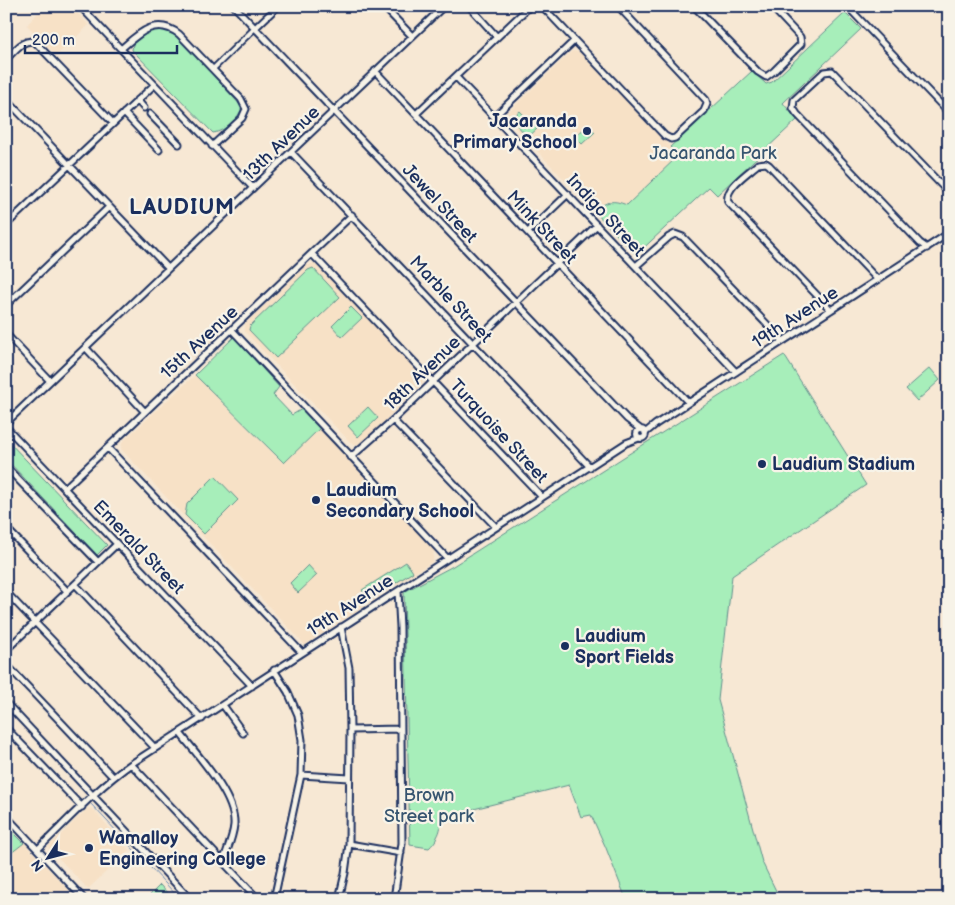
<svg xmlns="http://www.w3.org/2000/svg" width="955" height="905" font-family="'Balsamiq Sans',sans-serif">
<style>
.built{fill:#f7e1c6}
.green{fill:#a7eeba;stroke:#618e8c}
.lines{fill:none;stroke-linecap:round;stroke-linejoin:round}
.stream{stroke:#6385b3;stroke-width:1}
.pedestrian-casing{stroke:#1b2f5e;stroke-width:8}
.minor-casing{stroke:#1b2f5e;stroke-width:9}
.pedestrian{stroke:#f7f3e8;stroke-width:4}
.minor{stroke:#f7f3e8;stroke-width:5}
.poi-dot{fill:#1b2f5e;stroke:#f7f3e8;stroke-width:2}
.labels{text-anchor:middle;stroke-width:4.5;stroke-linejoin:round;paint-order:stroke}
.poi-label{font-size:18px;font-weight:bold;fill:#1b2f5e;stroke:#f7f3e8;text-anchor:start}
.street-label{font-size:18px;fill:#1b2f5e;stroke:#f7f3e8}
.park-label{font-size:18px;fill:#375570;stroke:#f7f3e8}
.district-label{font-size:22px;font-weight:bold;letter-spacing:1px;fill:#1b2f5e;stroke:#f7f3e8}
</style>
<rect width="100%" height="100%" fill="#f7e8d4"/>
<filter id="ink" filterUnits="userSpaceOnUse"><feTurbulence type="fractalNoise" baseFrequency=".02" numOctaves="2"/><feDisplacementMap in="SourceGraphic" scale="10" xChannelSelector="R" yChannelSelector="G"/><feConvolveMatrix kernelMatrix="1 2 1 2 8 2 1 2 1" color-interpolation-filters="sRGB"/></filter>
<g filter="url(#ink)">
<path class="built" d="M44,6H71L89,25L56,56L27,25Z
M572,51L579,52L679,155L627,205L616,201L606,202L594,211L504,116Z
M314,263L423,376L422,384L360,445H353L245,332V324L306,266Z
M195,375L283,463L320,428L434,550L433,561L305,645L121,449L122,442Z
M88,808L93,809L129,850L88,889L48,847Z
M24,843L77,899H6V857Z"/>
<path class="green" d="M845,13L861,29L783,103L797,120L717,195L709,187L636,255L594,211C608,201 611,199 627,205L679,155L670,147L752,71L766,84L772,82Z
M162,29L176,34L242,107C240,117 224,132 213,133L132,50L133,44L148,32Z
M520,111L537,129L528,137L511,119Z
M588,125L595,132L582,144L575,137Z
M313,268L340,297L276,358L249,330L250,326L308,270Z
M351,307L362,318L342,337L332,326Z
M234,337L279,387L273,395L292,415L302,409L320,428L284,463L195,375Z
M784,355L866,485L732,576L718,700L762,862L780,899H626L606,848L591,815L581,817L569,785L454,814C436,821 444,825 437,837C436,841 432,845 429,848L410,845L404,592L453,566Z
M930,368L940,380L917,401L906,389Z
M368,407L378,418L358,437L348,426Z
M6,439L107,545L97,555L6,459Z
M215,476L238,500L204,534L185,515L187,504Z
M406,562L413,572L369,600L362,590Z
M308,565L317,575L298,593L290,583Z
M6,825L24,843L6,857Z
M160,885L173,899H146Z"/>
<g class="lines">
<path class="stream" d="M91,804L180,899"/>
<defs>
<path id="pedestrian" d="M213,69L255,28"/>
<path id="minor" d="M80,6L253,188
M234,6L627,419L640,429
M383,6L412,36
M469,6L497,37
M542,6L665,136L671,139L675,138L704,111L707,104L706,100L618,6
M694,6L758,72L766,77L774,71L801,44L800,37L771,6
M847,6L949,113
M255,28L278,6
M121,49C138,34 155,16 179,34L241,99L246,109L242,118L212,146
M6,59C15,51 23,38 35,42L113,123
M375,71L688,402
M456,77L736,372
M6,99L168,268
M137,100L144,108
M124,113L159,150
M150,114L179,144
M416,114L530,6
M494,117L574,41
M291,152L590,467
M6,225L154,85
M528,232L568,194
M927,248L920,243L797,114L793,108L794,100L824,72L832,71L949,193
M312,254L542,497
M636,266L669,237L675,234L683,237L783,341
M6,305L109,207
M831,310L728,202C724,188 748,173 758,164L766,163L769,165L878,280
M232,330L447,558
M6,334L50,381
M86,348L145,412
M393,420L496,527
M6,423L444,6
M6,427L252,686
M636.5 434a4.5 4.5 0 1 1 9 0a4.5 4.5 0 1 1-9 0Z
M645,433L656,424L949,233
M108,448L302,653
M351,457L393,420L597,225
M6,467L98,562
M65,488L352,215
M6,528L67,591
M75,584L202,719
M6,592L155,748
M6,650L117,544
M6,664L113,777
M6,703L190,899
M223,705L243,733
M6,728L82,807
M350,730L401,729
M180,733C197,755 236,796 234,825C233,837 227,850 223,862
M131,764L258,899
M301,775L349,778
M6,816L84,899
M349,844L401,853
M38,849C68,820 97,788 131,764L626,443L639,438
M274,899L301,775L302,740L298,715L288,692L274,670
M339,899L345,873L349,844L350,730L349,668L341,627
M394,899L402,843L400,627L398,591"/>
</defs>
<use href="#pedestrian" class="pedestrian-casing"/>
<use href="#minor" class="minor-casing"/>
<use href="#pedestrian" class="pedestrian"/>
<use href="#minor" class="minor"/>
</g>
</g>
<g class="poi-dot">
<circle cx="587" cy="131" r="5"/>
<circle cx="762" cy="464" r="5"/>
<circle cx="316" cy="500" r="5"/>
<circle cx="565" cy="646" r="5"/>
<circle cx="89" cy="848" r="5"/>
</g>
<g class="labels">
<g class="poi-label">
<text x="577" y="127" text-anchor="end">Jacaranda<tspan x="577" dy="21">Primary School</tspan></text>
<text x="772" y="470">Laudium Stadium</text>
<text x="326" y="496">Laudium<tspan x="326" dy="21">Secondary School</tspan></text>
<text x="575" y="642">Laudium<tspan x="575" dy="21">Sport Fields</tspan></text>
<text x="99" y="844">Wamalloy<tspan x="99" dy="21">Engineering College</tspan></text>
</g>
<g class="street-label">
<text transform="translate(281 143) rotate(-44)" y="6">13th Avenue</text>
<text transform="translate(440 203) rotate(47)" y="6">Jewel Street</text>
<text transform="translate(606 215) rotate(47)" y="6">Indigo Street</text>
<text transform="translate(542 227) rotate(47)" y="6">Mink Street</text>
<text transform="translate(451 299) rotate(47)" y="6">Marble Street</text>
<text transform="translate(795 317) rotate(-33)" y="6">19th Avenue</text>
<text transform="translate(199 342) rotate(-43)" y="6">15th Avenue</text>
<text transform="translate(422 373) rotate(-44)" y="6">18th Avenue</text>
<text transform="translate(499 431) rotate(47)" y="6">Turquoise Street</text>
<text transform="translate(139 547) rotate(46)" y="6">Emerald Street</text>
<text transform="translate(350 605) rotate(-33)" y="6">19th Avenue</text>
</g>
<g class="park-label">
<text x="713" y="159">Jacaranda Park</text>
<text x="429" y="801">Brown<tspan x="429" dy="21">Street park</tspan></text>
</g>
<g class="district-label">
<text x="182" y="214">LAUDIUM</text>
</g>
</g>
<rect width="955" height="905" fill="none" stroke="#f7f3e8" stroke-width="25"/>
<rect x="12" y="12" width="930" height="880" fill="none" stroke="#1b2f5e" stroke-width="2" filter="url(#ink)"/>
<g transform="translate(48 858) rotate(234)" stroke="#f7f3e8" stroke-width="4" paint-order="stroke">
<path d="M0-4L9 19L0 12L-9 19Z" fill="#1b2f5e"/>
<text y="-8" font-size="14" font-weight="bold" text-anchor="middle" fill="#1b2f5e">N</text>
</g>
<path d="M25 45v8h152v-8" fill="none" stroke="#1b2f5e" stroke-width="2.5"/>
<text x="32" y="45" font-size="15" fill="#1b2f5e" stroke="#f7f3e8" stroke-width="4" paint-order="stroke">200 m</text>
</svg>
